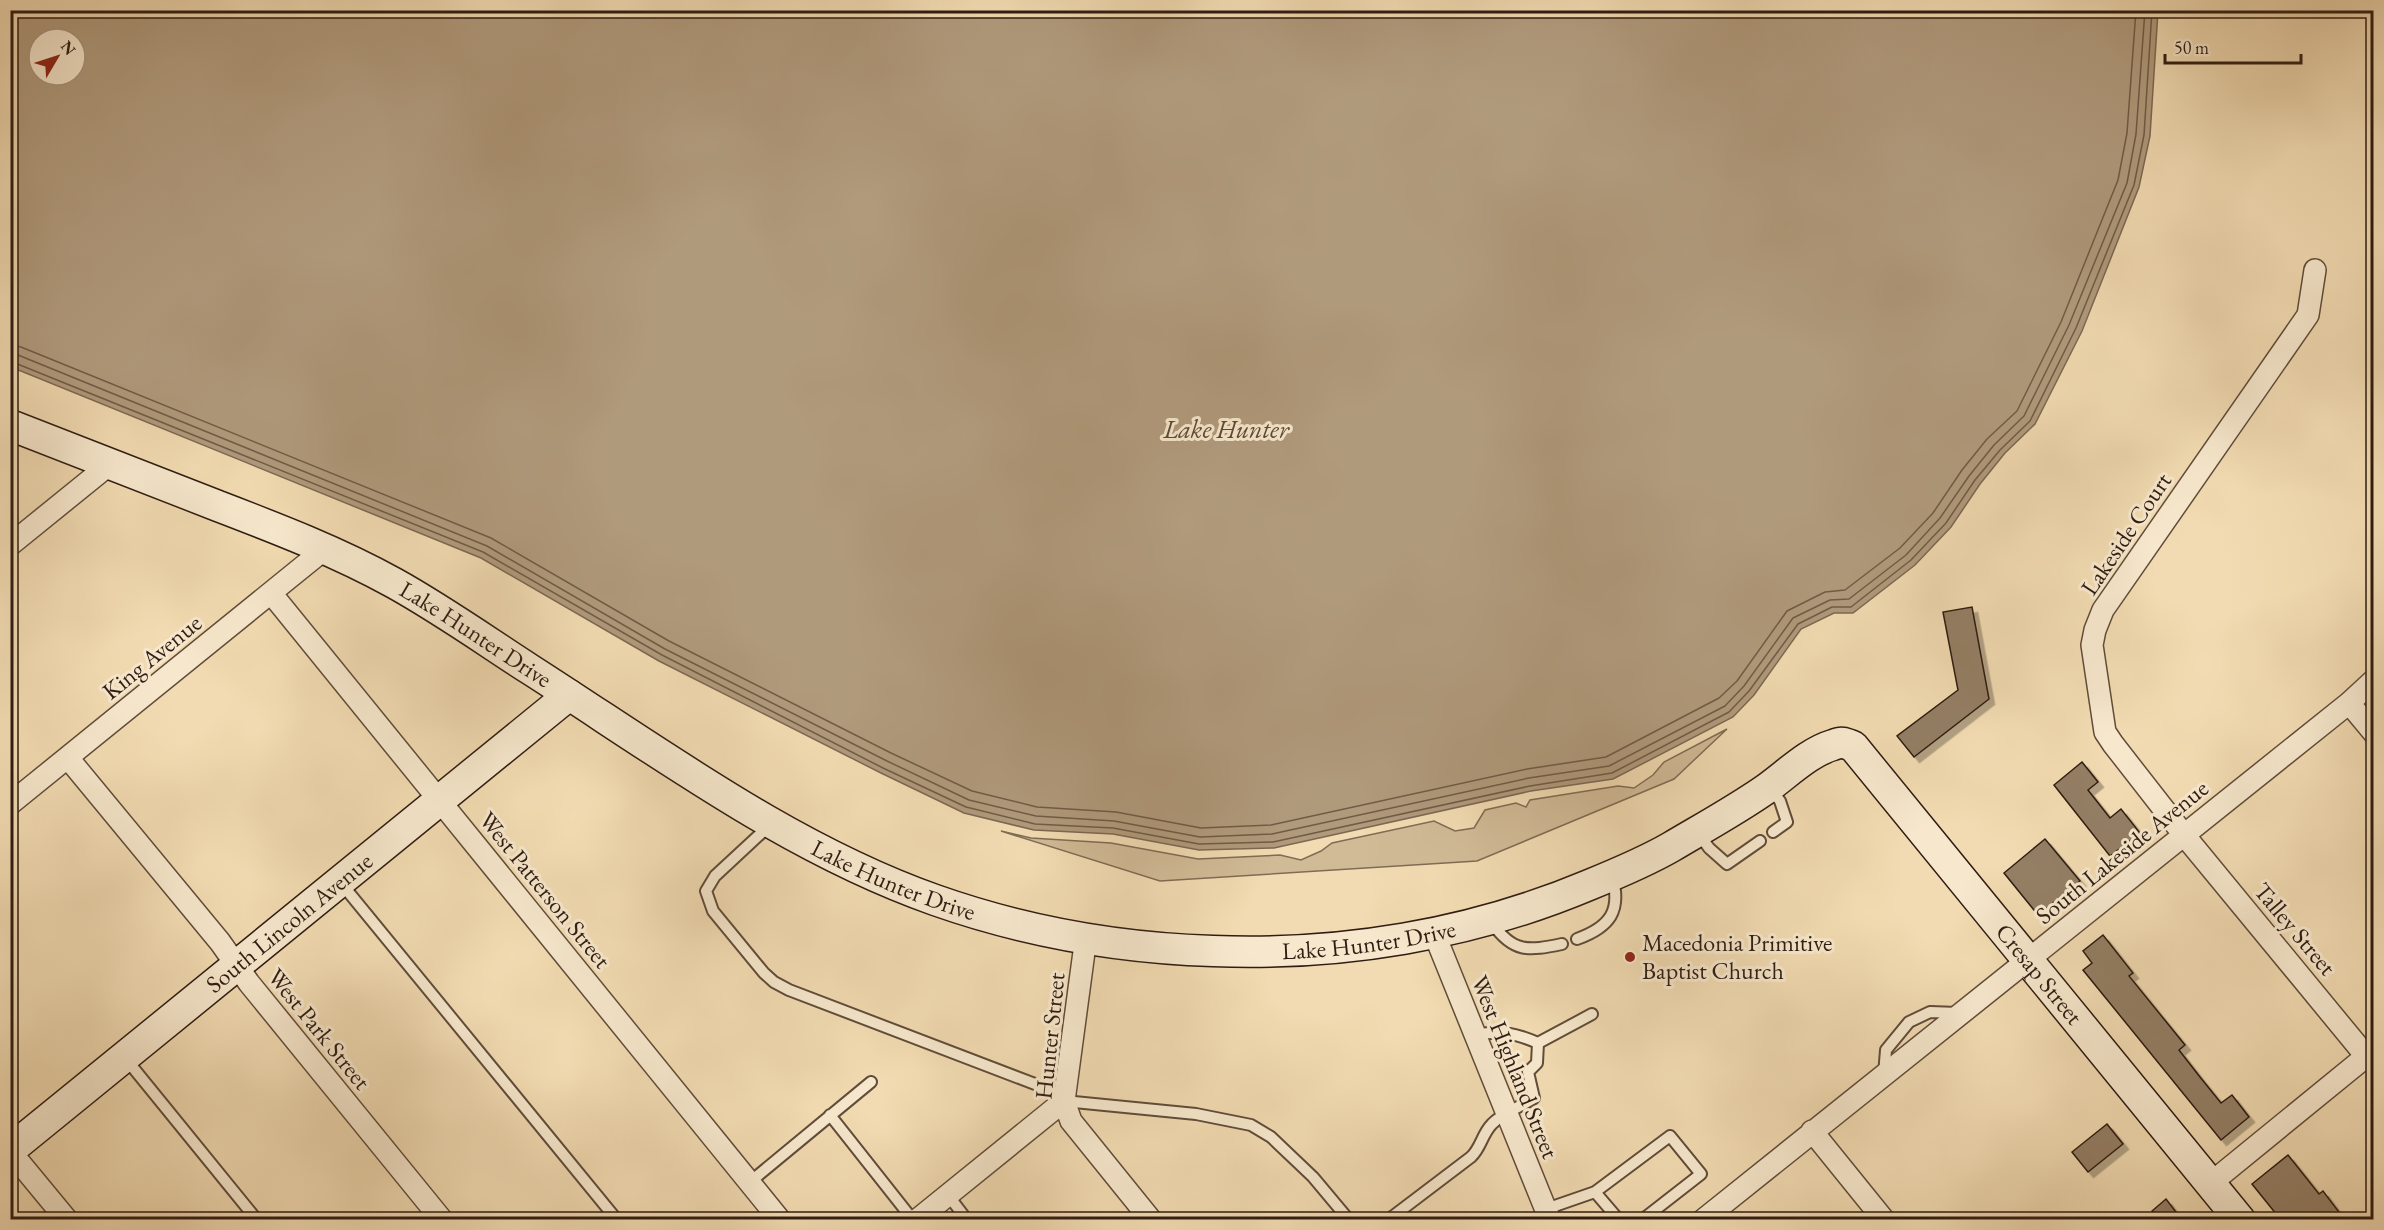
<svg xmlns="http://www.w3.org/2000/svg" width="2384" height="1230" font-family="'EB Garamond',serif">
<style>
.green{fill:#d1bb97;stroke:#806c54;stroke-width:1.5}
.water{fill:#b09a7c;stroke:#7c6852;stroke-width:1.5;fill-rule:evenodd}
.lines{fill:none;stroke-linecap:round;stroke-linejoin:round}
.shore{stroke:#705b47;stroke-width:1.5}
.building{fill:#947f65;stroke:#2f1c12;stroke-width:1.5;filter:url(#shadow)}
.lane-casing{stroke:#604c3a;stroke-width:14}
.street-casing{stroke:#604c3a;stroke-width:24}
.secondary-casing{stroke:#2f1c12;stroke-width:33}
.lane{stroke:#f7e8cd;stroke-width:10}
.street{stroke:#f7e8cd;stroke-width:21}
.secondary{stroke:#f7e8cd;stroke-width:30}
.poi-dot{fill:#8f2418;stroke:#f7e8cd;stroke-width:2}
.labels{text-anchor:middle;stroke-width:6;stroke-linejoin:round;paint-order:stroke}
.street-label{font-size:24px;fill:#2f1c12;stroke:#f7e8cd}
.poi-label{font-size:24px;fill:#2f1c12;stroke:#f7e8cd;text-anchor:start}
.water-label{font-size:26px;font-style:italic;fill:#5c4837;stroke:#f7e8cd}
</style>
<defs>
<filter id="shadow"><feDropShadow dx="5.5" dy="5.5" stdDeviation="0" flood-color="#0004"/></filter>
</defs>
<rect width="100%" height="100%" fill="#f2dbb2"/>
<filter id="stains"><feTurbulence type="fractalNoise" baseFrequency=".00333" numOctaves="4"/><feColorMatrix values="0 0 0 0 .2 0 0 0 0 .09 0 0 0 0 .02 0 0 0 .5 -.17"/></filter>
<radialGradient id="worn" r=".72"><stop offset=".6" stop-color="#630" stop-opacity="0"/><stop offset="1" stop-color="#630" stop-opacity=".3"/></radialGradient>
<path class="green" d="M1727,729L1674,779L1477,861L1160,881L1001,831L1031,838L1111,843L1198,859L1280,855L1301,860L1321,851L1332,843L1434,821L1455,831L1474,828L1485,810L1516,803L1526,807L1530,800L1618,786L1634,788L1653,775L1664,762Z"/>
<path class="water" d="M10,11L11,10L2158,11L2150,136L2139,187L2082,331L2035,424L2005,453L1980,484L1951,527L1915,565L1853,613H1834L1801,629L1754,695L1733,717L1613,779L1531,791L1274,848L1199,850L1113,834L1034,830L964,813L881,773L659,661L481,558L11,367ZM39,39H75V75H39Z"/>
<g class="lines">
<path class="shore" d="M10,345L21,347L491,538L669,641L891,753L972,791L1037,807L1116,812L1201,828L1271,825L1527,769L1606,757L1719,698L1737,681L1787,611L1825,592L1845,590L1900,548L1933,513L1962,470L1987,439L2017,411L2061,322L2118,180L2127,133L2136,10
M10,354L18,355L487,546L665,649L887,761L969,800L1036,816L1114,821L1200,837L1272,834L1529,778L1609,766L1725,706L1744,686L1793,618L1830,600L1849,599L1906,555L1940,518L1969,476L1994,445L2024,416L2069,325L2127,183L2136,134L2145,10
M10,361L483,552L662,655L883,768L966,807L1035,824L1113,828L1199,844L1273,842L1530,786L1612,773L1729,712L1749,691L1798,624L1832,607H1851L1911,560L1946,523L1975,480L2000,450L2030,421L2076,328L2134,185L2144,135L2152,10"/>
</g>
<path class="building" d="M1972,607L1989,699L1914,757L1897,736L1958,690L1943,612Z
M2082,762L2098,782L2088,790L2110,818L2121,809L2140,833L2110,856L2054,785Z
M2045,839L2080,881L2038,915L2004,873Z
M2103,935L2133,973L2129,976L2185,1045L2179,1050L2200,1077L2221,1103L2232,1095L2249,1117L2221,1140L2083,970L2092,963L2083,951Z
M2107,1124L2123,1144L2088,1172L2072,1152Z
M2288,1155L2319,1194L2323,1191L2345,1220H2281L2252,1184Z
M2166,1199L2182,1220H2159L2152,1211Z"/>
<g class="lines">
<defs>
<path id="lane" d="M1769,787L1780,801L1787,822L1773,832
M771,824L715,876L706,891L713,911L764,973L774,982L789,990L1048,1089L1064,1101L1196,1114L1251,1125L1271,1137L1313,1177L1349,1220
M1699,834L1709,848L1727,864L1760,841
M341,883L617,1220
M1492,923C1513,953 1528,951 1562,944
M1577,939C1610,927 1622,911 1612,876
M1475,1035C1500,1030 1515,1033 1538,1043
M1538,1043L1592,1014
M126,1059L257,1220
M1884,1075L1886,1050L1909,1022L1930,1012L1958,1013
M830,1115L913,1220
M750,1182L871,1082
M1595,1192L1619,1220
M948,1195L967,1220
M1546,1209L1595,1192L1670,1136L1701,1174L1642,1220
M1388,1220L1471,1157C1481,1148 1482,1134 1492,1124C1503,1112 1521,1107 1534,1098L1528,1072L1537,1063L1538,1043
M2371,1220L2374,1218"/>
<path id="street" d="M2315,270L2308,315L2103,610L2095,630L2092,645L2105,732L2113,744L2184,835L2366,1056
M10,545L110,464
M271,593L780,1220
M2349,703L2374,733
M68,758L220,942L249,983L442,1220
M10,804L326,548
M1434,933L1550,1220
M1086,937L1064,1101L1071,1121L1151,1220
M1812,1131L1884,1220
M10,1151L67,1220
M2211,1183L2374,1050
M917,1220L1064,1101
M1703,1220L2349,703L2374,680"/>
<g id="secondary">
<path id="s1" d="M10,425C80,452 149,479 218,506C278,529 338,552 394,583C441,609 486,641 531,670C659,752 790,849 935,900C1023,931 1119,948 1213,951C1341,956 1470,935 1589,885C1616,874 1645,862 1671,847C1703,828 1736,810 1766,789C1787,774 1809,752 1833,745C1844,741 1843,743 1853,746L2240,1220"/>
<path id="s2" d="M10,1150L569,695"/>
</g>
</defs>
<use href="#lane" class="lane-casing"/>
<use href="#street" class="street-casing"/>
<use href="#secondary" class="secondary-casing"/>
<use href="#lane" class="lane"/>
<use href="#street" class="street"/>
<use href="#secondary" class="secondary"/>
</g>
<circle class="poi-dot" cx="1630" cy="957" r="6"/>
<g class="labels">
<g class="street-label">
<text transform="translate(2126 534) rotate(-56)" y="8">Lakeside Court</text>
<text dy="8" stroke="none"><textPath href="#s1" startOffset="512">Lake Hunter Drive</textPath></text>
<text transform="translate(152 657) rotate(-39)" y="8">King Avenue</text>
<text transform="translate(2122 852) rotate(-39)" y="8">South Lakeside Avenue</text>
<text dy="8" stroke="none"><textPath href="#s1" startOffset="998">Lake Hunter Drive</textPath></text>
<text transform="translate(545 890) rotate(51)" y="8">West Patterson Street</text>
<text dy="8" stroke="none"><textPath href="#s2" startOffset="360">South Lincoln Avenue</textPath></text>
<text transform="translate(2295 929) rotate(50)" y="8">Talley Street</text>
<text dy="8" stroke="none"><textPath href="#s1" startOffset="1484">Lake Hunter Drive</textPath></text>
<text dy="8" stroke="none"><textPath href="#s1" startOffset="2310">Cresap Street</textPath></text>
<text transform="translate(319 1029) rotate(51)" y="8">West Park Street</text>
<text transform="translate(1050 1036) rotate(-84)" y="8">Hunter Street</text>
<text transform="translate(1515 1067) rotate(68)" y="8">West Highland Street</text>
</g>
<g class="poi-label">
<text x="1642" y="951">Macedonia Primitive<tspan x="1642" dy="28">Baptist Church</tspan></text>
</g>
<g class="water-label">
<text x="1226" y="438">Lake Hunter</text>
</g>
</g>
<rect width="2384" height="1230" fill="none" stroke="#f2dbb2" stroke-width="36"/>
<rect x="12" y="12" width="2360" height="1206" fill="none" stroke="#2f1c12" stroke-width="3"/>
<rect x="18" y="18" width="2348" height="1194" fill="none" stroke="#2f1c12" stroke-width="1.5"/>
<g transform="translate(57 57) rotate(51)"><circle r="28" fill="#f7e8cd" stroke="#a79682" stroke-width="1.5"/>
<path d="M0-4.5L10 22L0 15L-10 22Z" fill="#8f2418"/>
<text y="-9" font-size="16" font-weight="bold" text-anchor="middle" fill="#2f1c12">N</text>
</g>
<path d="M2165 54v9h136v-9" fill="none" stroke="#2f1c12" stroke-width="3"/>
<text x="2174" y="54" font-size="18" fill="#2f1c12" stroke="#f7e8cd" stroke-width="4.5" paint-order="stroke">50 m</text>
<rect width="100%" height="100%" filter="url(#stains)"/>
<rect width="100%" height="100%" fill="url(#worn)"/>
</svg>
